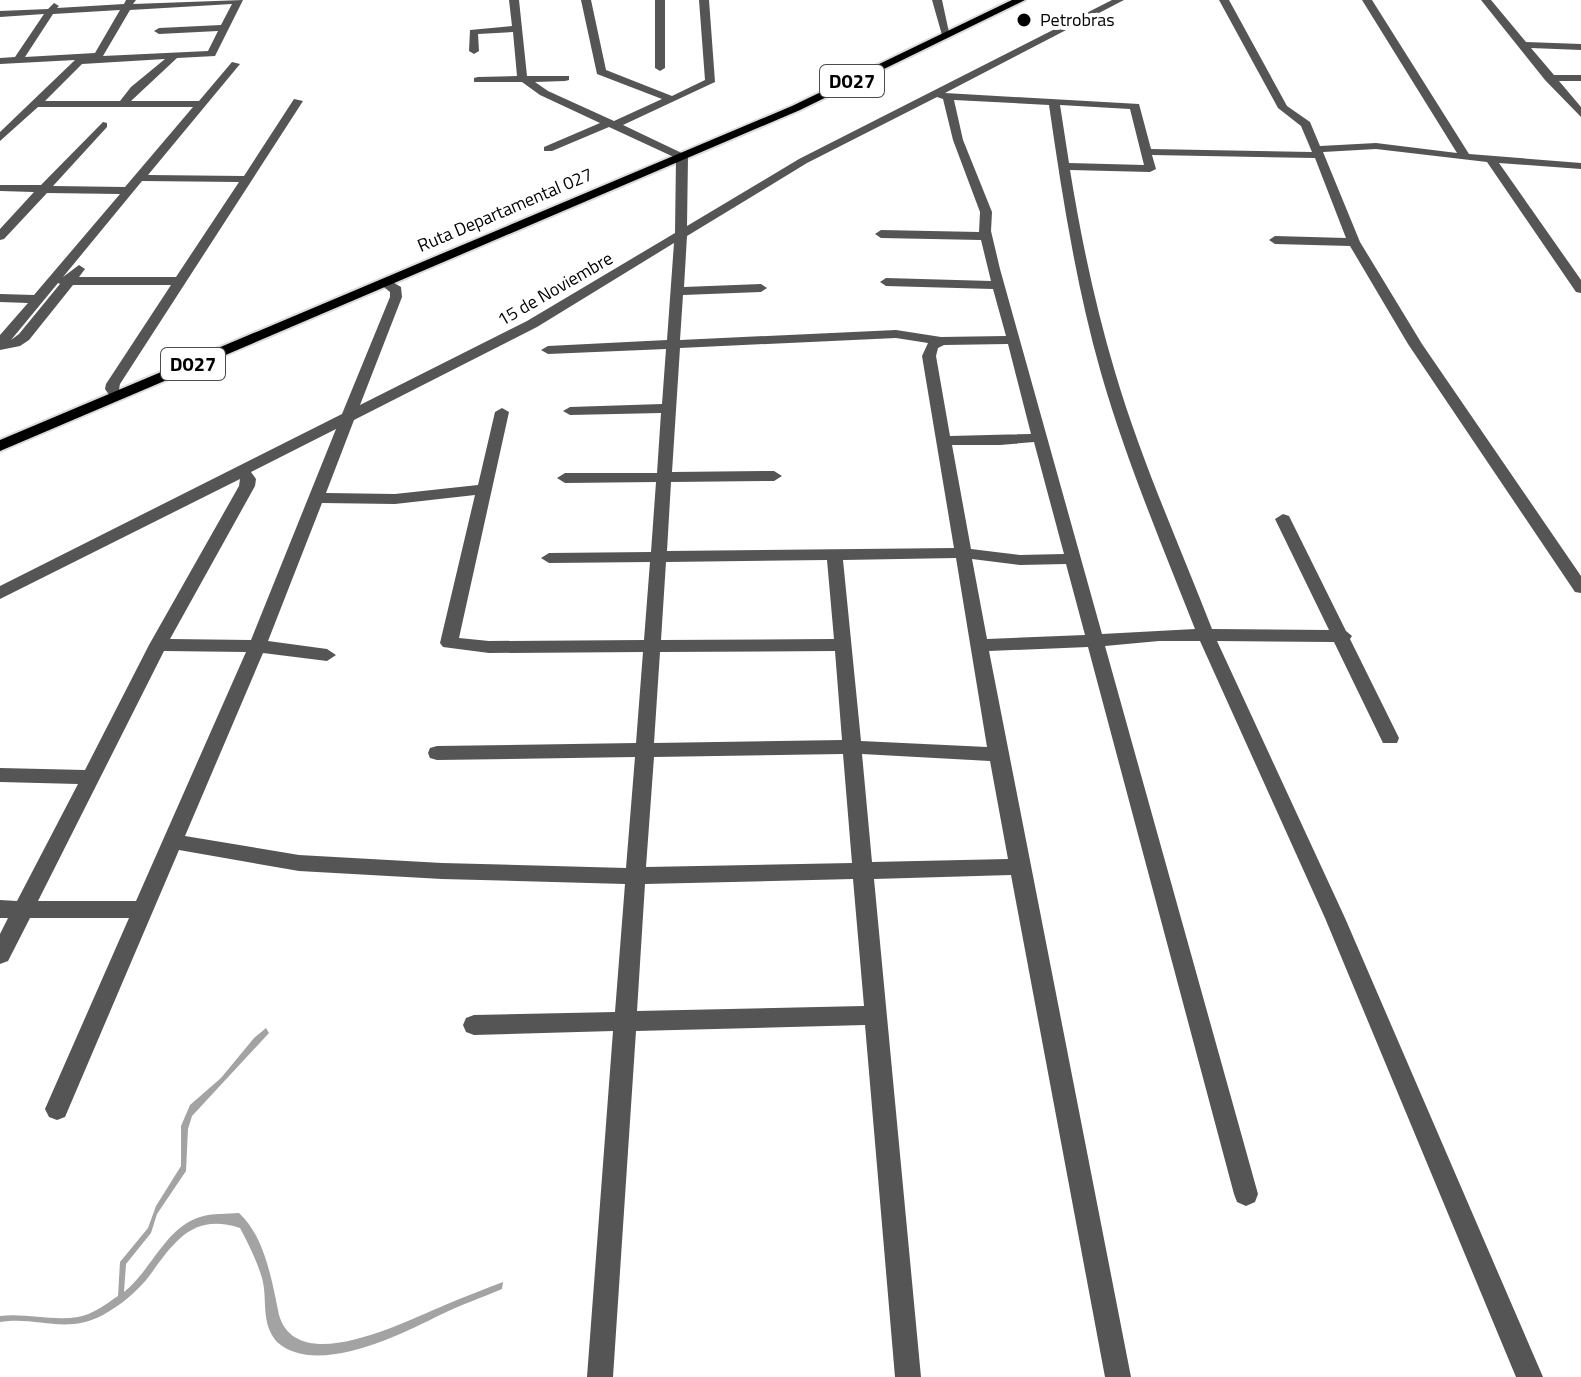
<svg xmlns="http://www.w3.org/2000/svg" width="1581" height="1377" font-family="'Titillium Web',sans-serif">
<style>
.water{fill:#a3a3a3}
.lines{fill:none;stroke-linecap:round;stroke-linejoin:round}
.major-casing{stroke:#dbdbdb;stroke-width:4}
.minor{fill:#555;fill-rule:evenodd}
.major{fill:#000;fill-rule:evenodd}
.poi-dot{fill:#000;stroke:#fff;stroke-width:3}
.labels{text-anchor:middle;stroke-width:8;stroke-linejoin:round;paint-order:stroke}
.far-poi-label{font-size:18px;fill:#000;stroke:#fff;text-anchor:start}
.far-street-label{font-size:18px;fill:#000;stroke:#fff}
.shield{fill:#fff;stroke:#4c4c4c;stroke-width:2}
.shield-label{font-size:20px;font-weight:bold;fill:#000}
</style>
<rect width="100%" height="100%" fill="#fff"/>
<path class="water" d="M266,1028L269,1033L192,1116L188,1129L186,1171L157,1214L151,1233L126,1264L124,1292C151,1271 165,1228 200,1217C212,1213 227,1214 239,1213C265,1237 272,1281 279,1315C297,1377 402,1323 445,1305C464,1297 484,1289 503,1282L502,1289C481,1298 460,1305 440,1315C400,1335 316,1377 277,1342C260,1322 268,1300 262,1278C257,1261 248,1243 240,1228C193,1213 175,1241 150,1275C138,1291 121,1305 103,1315C65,1335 38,1316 0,1322V1316C26,1313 52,1321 78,1317C92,1315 106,1304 118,1296L120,1262L148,1228L156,1206L181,1166V1126L190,1105L221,1078L254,1038Z"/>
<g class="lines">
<defs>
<path id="major" d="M1012,0H1025L800,110L0,451V440L792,106Z"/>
</defs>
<use href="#major" class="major-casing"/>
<path class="minor" d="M126,0H136L133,4L243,0L215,56L177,58L131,101H199L232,62L240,64L148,175L244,176L294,99L303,101L120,384L119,389L124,396L117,400L112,399L105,389L106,384L171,285H73L29,340L20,346L0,350V335L28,303L0,302V294L34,295L120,194L47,193L4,239L0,240V229L34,192L0,191V185H41L103,122L107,123V127L53,186L125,187L193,107H38L0,141V132L75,60L0,64V58L15,57L44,14L0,17V11L48,9L54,3L59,6L57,8L124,4ZM232,4L221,25L159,28L154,31L159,34L218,31L208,51L103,56L130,10ZM120,10L95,53L25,57L53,14ZM165,59L131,87L120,101H45L82,64ZM142,181L239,182L176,277H79L85,269L79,265L63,277ZM58,283L60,284L19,334L11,340Z
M509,0H519L527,76H569V80L565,81L535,82L548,91L614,121L662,99L597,74L581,0H591L606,70L672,96L705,80L699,0H709L715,82L623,125L688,156L687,226L799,159L1112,0H1124L945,93L1139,104L1151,149L1312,152L1301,126L1278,108L1219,0H1229L1287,106L1310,122L1320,146L1376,143L1457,153L1362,0H1372L1469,154L1581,163V169L1499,163L1581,280V293L1576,292L1487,162L1376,149L1323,152L1360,242L1422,344L1581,576V593L1575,592L1408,344L1350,246L1275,244L1269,240L1275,236L1346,238L1315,158L1152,155L1156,169L1150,172L1070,170C1081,238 1095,305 1115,372C1141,460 1179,544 1212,629L1329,630L1275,519L1283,514L1289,516L1346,631L1352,636L1350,639L1399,738L1397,743H1383L1334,642L1217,641L1345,918L1543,1377H1516L1325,918L1200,641H1159L1105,646L1258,1194L1255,1202L1246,1206L1237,1202L1234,1194L1088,647L989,651L1131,1377H1105L1011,875L874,879L921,1377H895L865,1025L636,1031L613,1377H587L613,1031L474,1035L466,1032L463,1025L466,1018L474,1015L615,1012L625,884L442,879L299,871L179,850L65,1117L57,1120L49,1117L45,1109L129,918H30L8,961L0,964V934L8,918H0V900L17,901L78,784L0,782V768L85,770L149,645L239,486L240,479L0,599V586L342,414L390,297V292L379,283L381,280H389L401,287L402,297L360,405L527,321L675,233L676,158L609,127L552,151H544V147L600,123L540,95L522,82H474V78L478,77L517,76L513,32L478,34L479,51L474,54L469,51L470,30L512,26ZM937,97L943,99L953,140L980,212L979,232L881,230L875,234L881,238L981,240L991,281L886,278L880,282L886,286L993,289L1006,336L941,337L896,330L680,340L683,295L761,292L767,288L761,284L684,287L687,236L807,163ZM954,100L1049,105C1062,195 1076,285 1101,373C1126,460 1162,545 1195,629L1102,634L1000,269L991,231L992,212L963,140ZM1060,105L1130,109L1144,165L1069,163ZM674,243L667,340L548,346L541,350L548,354L666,349L662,404L570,407L563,411L570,415L661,413L657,473H565L557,478L565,483L656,482L651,552L549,553L541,558L549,563L650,562L644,640L489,641L459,638L509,412L502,408L495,412L478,485L395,494L326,493L354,420L537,327ZM896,338L928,343L922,356L954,548L667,551L671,482L774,481L782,476L774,471L672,472L680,348ZM1008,344L1031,434L950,436L936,356L938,348L944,345ZM336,429L251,640L170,639L255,486L256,479L251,472ZM1034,442L1064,554L1020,555L971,549L952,445H1000ZM475,495L440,643L443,647L489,653L643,652L636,743L437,746L430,748L428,753L430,758L437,760L635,757L626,868L442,863L299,855L185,836L263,653L327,661L336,655L327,649L268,641L322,503L395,504ZM956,558L987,747L861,741L843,560ZM972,559L1020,565L1066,564L1085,635L987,639ZM827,560L834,639L661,640L666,562ZM164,651L246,652L136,901H38ZM835,651L842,740L654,743L660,652ZM843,754L852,863L646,867L654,757ZM862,754L990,761L1008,859L872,862ZM853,879L864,1006L637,1011L645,884Z
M655,0H665V68L660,71L655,68Z
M932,0H942L950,37L942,35Z
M1481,0H1491L1526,42L1581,44V50L1531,48L1554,75H1581V81H1559L1581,107V117L1545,80Z"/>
<use href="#major" class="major"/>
</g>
<circle class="poi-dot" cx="1024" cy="20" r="8"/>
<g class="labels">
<g class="far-poi-label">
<text x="1040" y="26">Petrobras</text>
</g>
<g class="far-street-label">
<text transform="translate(505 210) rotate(-23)" y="6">Ruta Departamental 027</text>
<text transform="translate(555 289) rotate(-30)" y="6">15 de Noviembre</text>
</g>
<g class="shield">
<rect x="820" y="65" width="64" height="32" rx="6"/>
<rect x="161" y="348" width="64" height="32" rx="6"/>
</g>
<g class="shield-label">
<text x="852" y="88">D027</text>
<text x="193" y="371">D027</text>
</g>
</g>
</svg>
